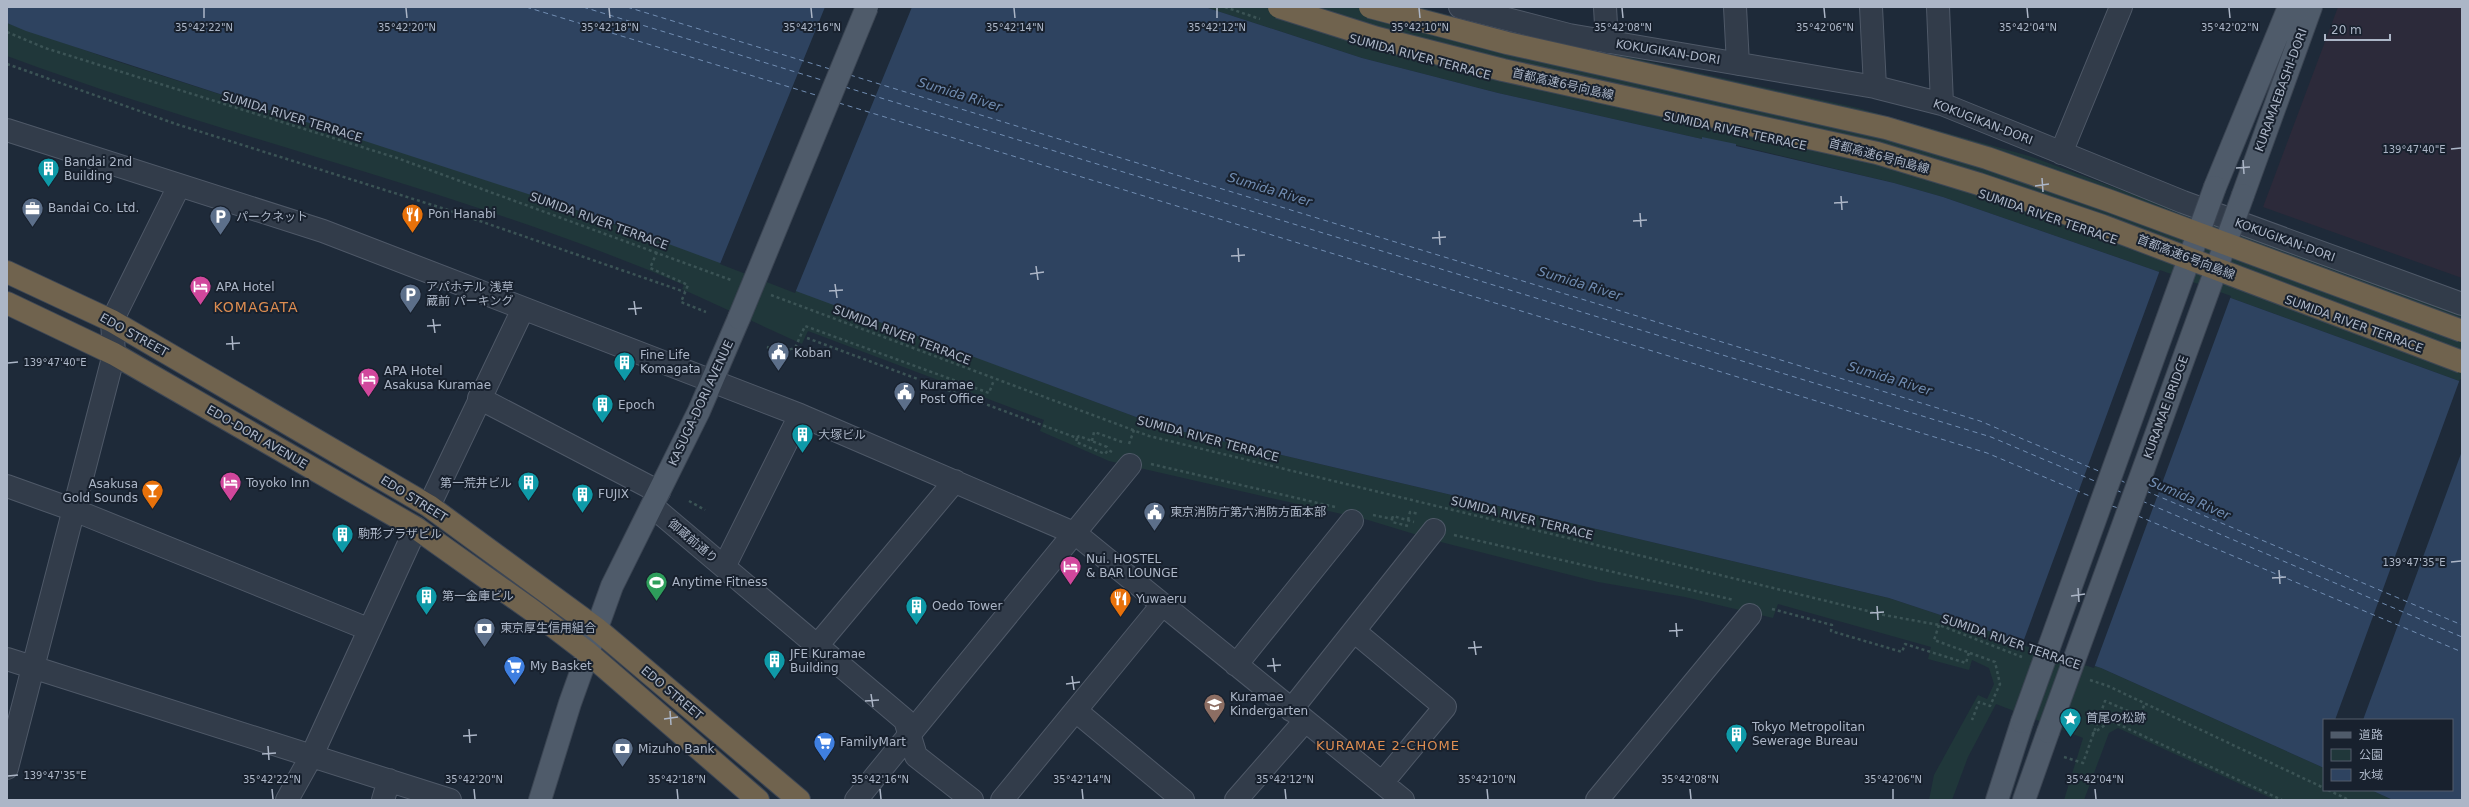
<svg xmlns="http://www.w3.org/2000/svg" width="2469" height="807" font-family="'DejaVu Sans','Noto Sans JP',sans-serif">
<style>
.medical{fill:#2c2a3a}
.green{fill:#20373a}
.water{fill:#2e4360}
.pier{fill:#1e2a39}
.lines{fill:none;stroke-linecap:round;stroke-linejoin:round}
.ferry{stroke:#718db2;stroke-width:1;stroke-dasharray:5 4;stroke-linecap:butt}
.minor-casing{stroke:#4f5968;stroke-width:24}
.major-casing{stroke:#3b4553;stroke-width:24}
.highway-casing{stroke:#3d4654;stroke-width:24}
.path{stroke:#3b5355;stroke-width:2.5;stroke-dasharray:3 3;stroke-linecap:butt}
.minor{stroke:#323c4a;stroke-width:22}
.major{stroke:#4f5b6a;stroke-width:22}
.highway{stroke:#70634e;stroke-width:22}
.major-bridge-casing{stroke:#3b4553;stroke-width:24;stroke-linecap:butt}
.highway-bridge-casing{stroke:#3d4654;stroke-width:24;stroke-linecap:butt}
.major-bridge{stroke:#4f5b6a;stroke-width:22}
.highway-bridge{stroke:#70634e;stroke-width:22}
.ticks{fill:none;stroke:#acb6c7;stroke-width:1.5}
.labels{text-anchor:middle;stroke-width:4;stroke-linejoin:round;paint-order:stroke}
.street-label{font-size:12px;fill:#acb6c7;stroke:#18212e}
.poi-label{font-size:12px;fill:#acb6c7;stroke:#18212e;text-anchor:start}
.water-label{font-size:13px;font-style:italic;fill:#718db2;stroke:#18212e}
.neighbourhood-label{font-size:13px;letter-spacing:1px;fill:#dd8d51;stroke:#18212e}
.quarter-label{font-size:14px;letter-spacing:1px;fill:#dd8d51;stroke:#18212e}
.ticks-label{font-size:10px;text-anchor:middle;fill:#acb6c7;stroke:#18212e;stroke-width:4;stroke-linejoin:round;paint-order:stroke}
</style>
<rect width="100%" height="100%" fill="#1e2a39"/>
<path class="medical" d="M2338,7H2462V278L2263,207Z"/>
<path class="green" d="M1205,7H1419L1494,27L1858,108L2029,156L2462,316V382L2151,269L1943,197L1894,183L1736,145L1702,139L1498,93L1362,58Z
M7,23L119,62L480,177L654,237L1163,427L1889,598L2101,668L2324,768V790H2371L2393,800H2275L2118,728L2109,733L2084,800H2064L2083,738L1996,704L1968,757L1952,800H1929L1934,775L1978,695L1987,699L1994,684L1989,668L1972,660L1969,670L1928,659L1931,647L1778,604L1773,618L1685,597L1598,582L1437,541L1368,520L1109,461L1040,431L1044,420L808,331L802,344L682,289L684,285C465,191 230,139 7,56Z"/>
<path class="water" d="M7,7H1205L1362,58L1498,93L1702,139V137L1736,144V146L1894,183L1943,197L2151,269L2462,382V800H2393L2371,790H2452V720H2324V768L2101,668L1889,598L1163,427L574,209L26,31L7,23Z"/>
<path class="pier" d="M825,7H912L795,293L720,264Z
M2160,270L2231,296L2094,668L2022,645Z
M2460,379L2462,380V451L2363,720H2335Z"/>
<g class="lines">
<path class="ferry" d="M526,7L819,96
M583,7L825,81
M627,7L830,69
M850,75L1980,421L2101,472
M845,87L1991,437L2097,482
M839,103L1987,453L2092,497
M2120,480L2126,483
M2116,490L2123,493
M2146,491L2462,625
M2142,501L2462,637
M2112,506L2118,508
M2138,516L2462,652"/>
<defs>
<path id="minor" d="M1460,7L1569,35L1875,87L1942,104L2183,202L2462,304
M1605,7L1607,42
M1735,7L1738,64
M1871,7L1875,87
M1938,7L1942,104
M7,130L323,231L800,415L1076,534L1403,800
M2061,153L2121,7
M479,398L659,492
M7,486L74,510L368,629
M429,506L523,309
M652,506L905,720L916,756L972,800
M724,567L800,415
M1354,631L1445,707L1382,783
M816,647L955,481
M7,659L450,800
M1236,665L1352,521
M1291,710L1434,530
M1076,711L1183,800
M7,768L114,354L112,321L179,186
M287,800L312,755L416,528
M383,800L389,780
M856,800L1130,465
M1002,800L1162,605
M1236,800L1305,721
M1597,800L1750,615"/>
<path id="major" d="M2215,187L2289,7
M2243,195L2311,7
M540,800L570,703L612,586L699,411L739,318
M1997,800L2022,722
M2024,800L2048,732"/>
<path id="highway" d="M7,272L112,321L429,506L597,629L799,800
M7,303L114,354L416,528L533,611L588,653L758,800"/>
</defs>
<use href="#minor" class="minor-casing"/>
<use href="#major" class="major-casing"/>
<use href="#highway" class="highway-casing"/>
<path class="path" d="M1225,7L1260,19
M7,32L45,48L397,158L731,280
M7,64L176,124L445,209L685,292
M657,252L650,268L688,285L681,302L706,312
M771,295L1149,436L1884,615L1939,625L2022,657
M807,338L1077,438L1076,442L1105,454L1108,450L1112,452
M767,347L780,352L795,348L805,326L989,393L994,380
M1077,438L1079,436L1107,447L1108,450
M1092,441L1094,432L1125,443
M1129,444L1134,430
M1151,464L1335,507
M689,501L705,510
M1373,515L1392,519V522L1408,526
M1392,519L1393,516L1414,522
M1408,520L1410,512L1419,514
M1454,535L1734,600
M1772,609L1832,625L1831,631L1902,652L1905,644L1966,663L1969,652
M1939,625L1934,640L1995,662L2000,684L1990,706L1979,702L1972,720
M2090,680L2108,686L2324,788
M2092,734L2111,721L2282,800
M2064,757L2083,763L2105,701L2140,716L2145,703
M2328,790L2349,800"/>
<use href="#minor" class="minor"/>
<use href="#major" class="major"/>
<use href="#highway" class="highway"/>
<defs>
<path id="major-bridge" d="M739,318L867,7
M2022,722L2215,187
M2048,732L2243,195"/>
<path id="highway-bridge" d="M1279,7L1377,38L1503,70L1877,153L1979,184L2103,226L2462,362
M1370,7L1507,43L1886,128L1987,158L2110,201L2462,331"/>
</defs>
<use href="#major-bridge" class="major-bridge-casing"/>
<use href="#highway-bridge" class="highway-bridge-casing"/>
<use href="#major-bridge" class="major-bridge"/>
<use href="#highway-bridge" class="highway-bridge"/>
</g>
<path class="ticks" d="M204,8V18M406,8L407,18M609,8L610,18M811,8L812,18M1014,8L1015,18M1217,8V18M1419,8L1420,18M1622,8L1623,18M1824,8L1825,18M2027,8L2028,18M2229,8L2230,18M2451,149L2461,148M2243,160L2244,174M2236,168L2250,167M2042,178L2043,192M2035,186L2049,184M1841,196L1842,210M1834,203L1848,202M1640,213L1641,227M1633,221L1647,220M1439,231L1440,245M1432,238L1446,237M1238,248L1239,262M1231,256L1245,255M1036,266L1038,280M1030,274L1044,272M835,284L837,298M829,291L843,290M634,301L636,315M628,309L642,308M433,319L435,333M427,326L441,325M232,336L233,350M226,344L240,343M8,363L18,362M2451,562L2461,561M2279,570L2280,584M2272,578L2286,577M2078,588L2079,602M2071,596L2085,594M1877,606L1878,620M1870,613L1884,612M1676,623L1677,637M1669,631L1683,630M1474,641L1476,655M1468,648L1482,647M1273,658L1275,672M1267,666L1281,665M1072,676L1074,690M1066,684L1080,682M871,694L873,707M865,701L879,700M670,711L671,725M664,719L678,717M469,729L470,743M463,736L477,735M268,746L269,760M262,754L276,753M8,776L18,775M272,789L273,799M474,789L475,799M677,789L678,799M880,789L881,799M1082,789L1083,799M1285,789L1286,799M1487,789L1488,799M1690,789L1691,799M1893,789V799M2095,789L2096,799"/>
<defs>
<symbol id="building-pin" viewBox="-11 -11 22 30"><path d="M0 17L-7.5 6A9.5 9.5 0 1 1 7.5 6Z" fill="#0f9aa8" stroke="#18212e"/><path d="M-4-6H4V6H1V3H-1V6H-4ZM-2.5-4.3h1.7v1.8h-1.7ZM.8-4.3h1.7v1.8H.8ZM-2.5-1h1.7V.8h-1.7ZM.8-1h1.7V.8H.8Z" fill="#fff"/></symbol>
<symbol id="office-pin" viewBox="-11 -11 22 30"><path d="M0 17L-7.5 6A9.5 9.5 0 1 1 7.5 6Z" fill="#5c6f8a" stroke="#18212e"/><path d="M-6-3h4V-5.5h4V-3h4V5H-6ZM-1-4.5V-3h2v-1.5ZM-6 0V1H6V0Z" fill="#fff"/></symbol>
<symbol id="restaurant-pin" viewBox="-11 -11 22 30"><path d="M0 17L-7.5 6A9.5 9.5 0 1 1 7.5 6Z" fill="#e8710a" stroke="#18212e"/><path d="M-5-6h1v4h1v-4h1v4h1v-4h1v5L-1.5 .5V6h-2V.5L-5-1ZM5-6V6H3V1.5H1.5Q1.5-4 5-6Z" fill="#fff"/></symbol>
<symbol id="parking-pin" viewBox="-11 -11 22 30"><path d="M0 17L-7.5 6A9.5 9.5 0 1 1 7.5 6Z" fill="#5c6f8a" stroke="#18212e"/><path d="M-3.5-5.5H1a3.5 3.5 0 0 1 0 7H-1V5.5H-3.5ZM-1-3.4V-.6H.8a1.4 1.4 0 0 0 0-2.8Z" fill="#fff"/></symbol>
<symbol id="hotel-pin" viewBox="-11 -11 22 30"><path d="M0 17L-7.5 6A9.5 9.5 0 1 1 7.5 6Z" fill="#d1479c" stroke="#18212e"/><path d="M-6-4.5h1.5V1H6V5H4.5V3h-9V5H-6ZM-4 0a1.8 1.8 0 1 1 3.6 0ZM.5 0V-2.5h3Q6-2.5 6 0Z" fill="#fff"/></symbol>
<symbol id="civic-pin" viewBox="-11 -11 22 30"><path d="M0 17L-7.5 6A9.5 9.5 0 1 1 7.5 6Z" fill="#5c6f8a" stroke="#18212e"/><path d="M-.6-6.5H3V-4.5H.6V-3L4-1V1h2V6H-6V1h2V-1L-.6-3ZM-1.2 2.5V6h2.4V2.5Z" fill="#fff"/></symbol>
<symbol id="bar-pin" viewBox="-11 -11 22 30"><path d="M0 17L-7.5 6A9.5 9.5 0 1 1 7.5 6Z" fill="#e8710a" stroke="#18212e"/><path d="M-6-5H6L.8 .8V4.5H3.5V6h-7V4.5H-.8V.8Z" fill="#fff"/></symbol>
<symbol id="stadium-pin" viewBox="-11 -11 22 30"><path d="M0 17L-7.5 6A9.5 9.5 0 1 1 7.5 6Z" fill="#2e9e5b" stroke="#18212e"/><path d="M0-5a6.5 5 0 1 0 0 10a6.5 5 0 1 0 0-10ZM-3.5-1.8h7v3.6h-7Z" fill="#fff"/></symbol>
<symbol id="bank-pin" viewBox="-11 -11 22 30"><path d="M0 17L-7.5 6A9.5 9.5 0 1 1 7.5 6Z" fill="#5c6f8a" stroke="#18212e"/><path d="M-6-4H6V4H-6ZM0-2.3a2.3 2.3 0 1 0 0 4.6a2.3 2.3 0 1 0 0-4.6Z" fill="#fff"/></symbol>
<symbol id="supermarket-pin" viewBox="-11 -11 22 30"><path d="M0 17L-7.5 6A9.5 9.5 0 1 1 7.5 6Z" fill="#3f7fe0" stroke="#18212e"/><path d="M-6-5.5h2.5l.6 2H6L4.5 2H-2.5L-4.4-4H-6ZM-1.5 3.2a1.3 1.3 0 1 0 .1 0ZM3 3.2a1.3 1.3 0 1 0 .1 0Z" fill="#fff"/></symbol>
<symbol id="school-pin" viewBox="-11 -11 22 30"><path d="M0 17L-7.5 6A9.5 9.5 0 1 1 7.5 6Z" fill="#8d6e63" stroke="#18212e"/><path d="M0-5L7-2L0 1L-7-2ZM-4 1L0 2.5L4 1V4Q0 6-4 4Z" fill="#fff"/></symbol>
<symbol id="sight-pin" viewBox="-11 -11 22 30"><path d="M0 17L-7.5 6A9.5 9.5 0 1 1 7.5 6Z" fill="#0f9aa8" stroke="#18212e"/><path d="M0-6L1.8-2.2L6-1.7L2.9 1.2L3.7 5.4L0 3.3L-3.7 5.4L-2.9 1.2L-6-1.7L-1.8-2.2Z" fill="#fff"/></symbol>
</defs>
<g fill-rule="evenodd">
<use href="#building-pin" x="36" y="156" width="25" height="34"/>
<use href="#office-pin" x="20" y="196" width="25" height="34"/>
<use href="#restaurant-pin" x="400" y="202" width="25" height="34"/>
<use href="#parking-pin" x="208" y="204" width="25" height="34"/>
<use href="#hotel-pin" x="188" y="274" width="25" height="34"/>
<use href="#parking-pin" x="398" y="282" width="25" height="34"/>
<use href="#civic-pin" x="766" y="340" width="25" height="34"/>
<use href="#building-pin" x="612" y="350" width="25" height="34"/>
<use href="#hotel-pin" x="356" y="366" width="25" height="34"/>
<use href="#civic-pin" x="892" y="380" width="25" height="34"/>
<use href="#building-pin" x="590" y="392" width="25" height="34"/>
<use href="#building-pin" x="790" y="422" width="25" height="34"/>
<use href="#hotel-pin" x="218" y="470" width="25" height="34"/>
<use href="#building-pin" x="516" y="470" width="25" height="34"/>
<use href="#bar-pin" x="140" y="478" width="25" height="34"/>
<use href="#building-pin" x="570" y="482" width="25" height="34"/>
<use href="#civic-pin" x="1142" y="500" width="25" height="34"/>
<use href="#building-pin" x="330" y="522" width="25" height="34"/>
<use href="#hotel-pin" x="1058" y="554" width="25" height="34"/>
<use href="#stadium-pin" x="644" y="570" width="25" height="34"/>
<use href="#building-pin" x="414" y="584" width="25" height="34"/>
<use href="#restaurant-pin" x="1108" y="586" width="25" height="34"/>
<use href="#building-pin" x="904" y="594" width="25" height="34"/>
<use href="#bank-pin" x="472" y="616" width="25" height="34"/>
<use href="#building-pin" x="762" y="648" width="25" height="34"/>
<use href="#supermarket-pin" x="502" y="654" width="25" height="34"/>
<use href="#school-pin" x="1202" y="692" width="25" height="34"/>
<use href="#sight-pin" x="2058" y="706" width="25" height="34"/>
<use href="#building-pin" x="1724" y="722" width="25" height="34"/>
<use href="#supermarket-pin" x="812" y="730" width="25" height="34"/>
<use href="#bank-pin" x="610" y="736" width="25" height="34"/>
</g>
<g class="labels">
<g class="street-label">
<text transform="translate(1668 52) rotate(9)" y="4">KOKUGIKAN-DORI</text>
<text transform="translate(1420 57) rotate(15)" y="4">SUMIDA RIVER TERRACE</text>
<text transform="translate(1563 84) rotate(13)" y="4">首都高速6号向島線</text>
<text transform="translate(2281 90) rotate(-70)" y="4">KURAMAEBASHI-DORI</text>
<text transform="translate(292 117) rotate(17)" y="4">SUMIDA RIVER TERRACE</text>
<text transform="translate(1983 122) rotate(21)" y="4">KOKUGIKAN-DORI</text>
<text transform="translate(1735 131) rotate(12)" y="4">SUMIDA RIVER TERRACE</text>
<text transform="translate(1879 156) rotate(15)" y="4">首都高速6号向島線</text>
<text transform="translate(2048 217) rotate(19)" y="4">SUMIDA RIVER TERRACE</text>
<text transform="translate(599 221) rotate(20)" y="4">SUMIDA RIVER TERRACE</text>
<text transform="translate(2285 240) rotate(20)" y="4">KOKUGIKAN-DORI</text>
<text transform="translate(2186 257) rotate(21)" y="4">首都高速6号向島線</text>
<text transform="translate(2354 324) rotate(20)" y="4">SUMIDA RIVER TERRACE</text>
<text transform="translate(134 335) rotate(29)" y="4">EDO STREET</text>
<text transform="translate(902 335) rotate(21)" y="4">SUMIDA RIVER TERRACE</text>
<text transform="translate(701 403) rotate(-65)" y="4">KASUGA-DORI AVENUE</text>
<text transform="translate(2166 407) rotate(-70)" y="4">KURAMAE BRIDGE</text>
<text transform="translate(257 437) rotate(30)" y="4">EDO-DORI AVENUE</text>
<text transform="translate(1208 439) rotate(15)" y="4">SUMIDA RIVER TERRACE</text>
<text transform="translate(414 499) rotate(32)" y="4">EDO STREET</text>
<text transform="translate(1522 518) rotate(14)" y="4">SUMIDA RIVER TERRACE</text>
<text transform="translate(693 541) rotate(40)" y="4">御蔵前通り</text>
<text transform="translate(2011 642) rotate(19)" y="4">SUMIDA RIVER TERRACE</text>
<text transform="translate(672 693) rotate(40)" y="4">EDO STREET</text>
</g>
<g class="poi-label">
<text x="64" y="166">Bandai 2nd<tspan x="64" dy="14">Building</tspan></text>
<text x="48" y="212">Bandai Co. Ltd.</text>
<text x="428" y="218">Pon Hanabi</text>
<text x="236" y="221">パークネット</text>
<text x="216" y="291">APA Hotel</text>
<text x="426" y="291">アパホテル 浅草<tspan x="426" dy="14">蔵前 パーキング</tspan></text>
<text x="794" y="357">Koban</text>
<text x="640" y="359">Fine Life<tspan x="640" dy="14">Komagata</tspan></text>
<text x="384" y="375">APA Hotel<tspan x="384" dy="14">Asakusa Kuramae</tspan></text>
<text x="920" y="389">Kuramae<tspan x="920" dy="14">Post Office</tspan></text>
<text x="618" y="409">Epoch</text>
<text x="818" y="439">大塚ビル</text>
<text x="246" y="487">Toyoko Inn</text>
<text x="512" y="487" text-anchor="end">第一荒井ビル</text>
<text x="138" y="488" text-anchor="end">Asakusa<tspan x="138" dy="14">Gold Sounds</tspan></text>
<text x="598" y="498">FUJIX</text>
<text x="1170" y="516">東京消防庁第六消防方面本部</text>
<text x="358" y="538">駒形プラザビル</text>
<text x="1086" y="563">Nui. HOSTEL<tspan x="1086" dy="14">&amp; BAR LOUNGE</tspan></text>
<text x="672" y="586">Anytime Fitness</text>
<text x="442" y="600">第一金庫ビル</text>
<text x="1136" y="603">Yuwaeru</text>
<text x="932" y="610">Oedo Tower</text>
<text x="500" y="632">東京厚生信用組合</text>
<text x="790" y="658">JFE Kuramae<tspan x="790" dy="14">Building</tspan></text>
<text x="530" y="670">My Basket</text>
<text x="1230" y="701">Kuramae<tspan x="1230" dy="14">Kindergarten</tspan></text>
<text x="2086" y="722">首尾の松跡</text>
<text x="1752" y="731">Tokyo Metropolitan<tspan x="1752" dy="14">Sewerage Bureau</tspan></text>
<text x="840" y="746">FamilyMart</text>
<text x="638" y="753">Mizuho Bank</text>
</g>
<g class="water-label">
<text transform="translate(960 94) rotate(17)" y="5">Sumida River</text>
<text transform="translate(1270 189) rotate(17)" y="5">Sumida River</text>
<text transform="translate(1580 283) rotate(17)" y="5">Sumida River</text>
<text transform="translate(1890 378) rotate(17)" y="5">Sumida River</text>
<text transform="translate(2190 498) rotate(24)" y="5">Sumida River</text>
</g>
<g class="neighbourhood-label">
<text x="1388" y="750">KURAMAE 2-CHOME</text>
</g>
<g class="quarter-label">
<text x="256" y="312">KOMAGATA</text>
</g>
</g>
<g class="ticks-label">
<text x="204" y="31">35°42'22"N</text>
<text x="407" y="31">35°42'20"N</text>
<text x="610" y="31">35°42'18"N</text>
<text x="812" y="31">35°42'16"N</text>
<text x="1015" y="31">35°42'14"N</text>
<text x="1217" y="31">35°42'12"N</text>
<text x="1420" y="31">35°42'10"N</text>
<text x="1623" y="31">35°42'08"N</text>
<text x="1825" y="31">35°42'06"N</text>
<text x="2028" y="31">35°42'04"N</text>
<text x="2230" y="31">35°42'02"N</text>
<text x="2414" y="153">139°47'40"E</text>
<text x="55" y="366">139°47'40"E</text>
<text x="2414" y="566">139°47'35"E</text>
<text x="55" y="779">139°47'35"E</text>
<text x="272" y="783">35°42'22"N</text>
<text x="474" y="783">35°42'20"N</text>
<text x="677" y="783">35°42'18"N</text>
<text x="880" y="783">35°42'16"N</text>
<text x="1082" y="783">35°42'14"N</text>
<text x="1285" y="783">35°42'12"N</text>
<text x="1487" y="783">35°42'10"N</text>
<text x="1690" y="783">35°42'08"N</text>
<text x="1893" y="783">35°42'06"N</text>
<text x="2095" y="783">35°42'04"N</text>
</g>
<rect width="2469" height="807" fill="none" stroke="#acb6c7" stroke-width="16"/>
<rect x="2323" y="719" width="130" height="72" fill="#18212e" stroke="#535d6b"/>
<rect x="2331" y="732" width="20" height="6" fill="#4f5b6a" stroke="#535d6b"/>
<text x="2359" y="739" font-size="12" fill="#acb6c7">道路</text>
<rect x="2331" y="749" width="20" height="12" fill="#20373a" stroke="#535d6b"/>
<text x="2359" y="759" font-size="12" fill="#acb6c7">公園</text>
<rect x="2331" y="769" width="20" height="12" fill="#2e4360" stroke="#535d6b"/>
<text x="2359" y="779" font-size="12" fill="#acb6c7">水域</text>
<path d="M2325 34v6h65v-6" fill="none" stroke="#acb6c7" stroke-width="2"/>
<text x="2331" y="34" font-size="12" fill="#acb6c7" stroke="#18212e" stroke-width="3" paint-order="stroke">20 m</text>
</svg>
